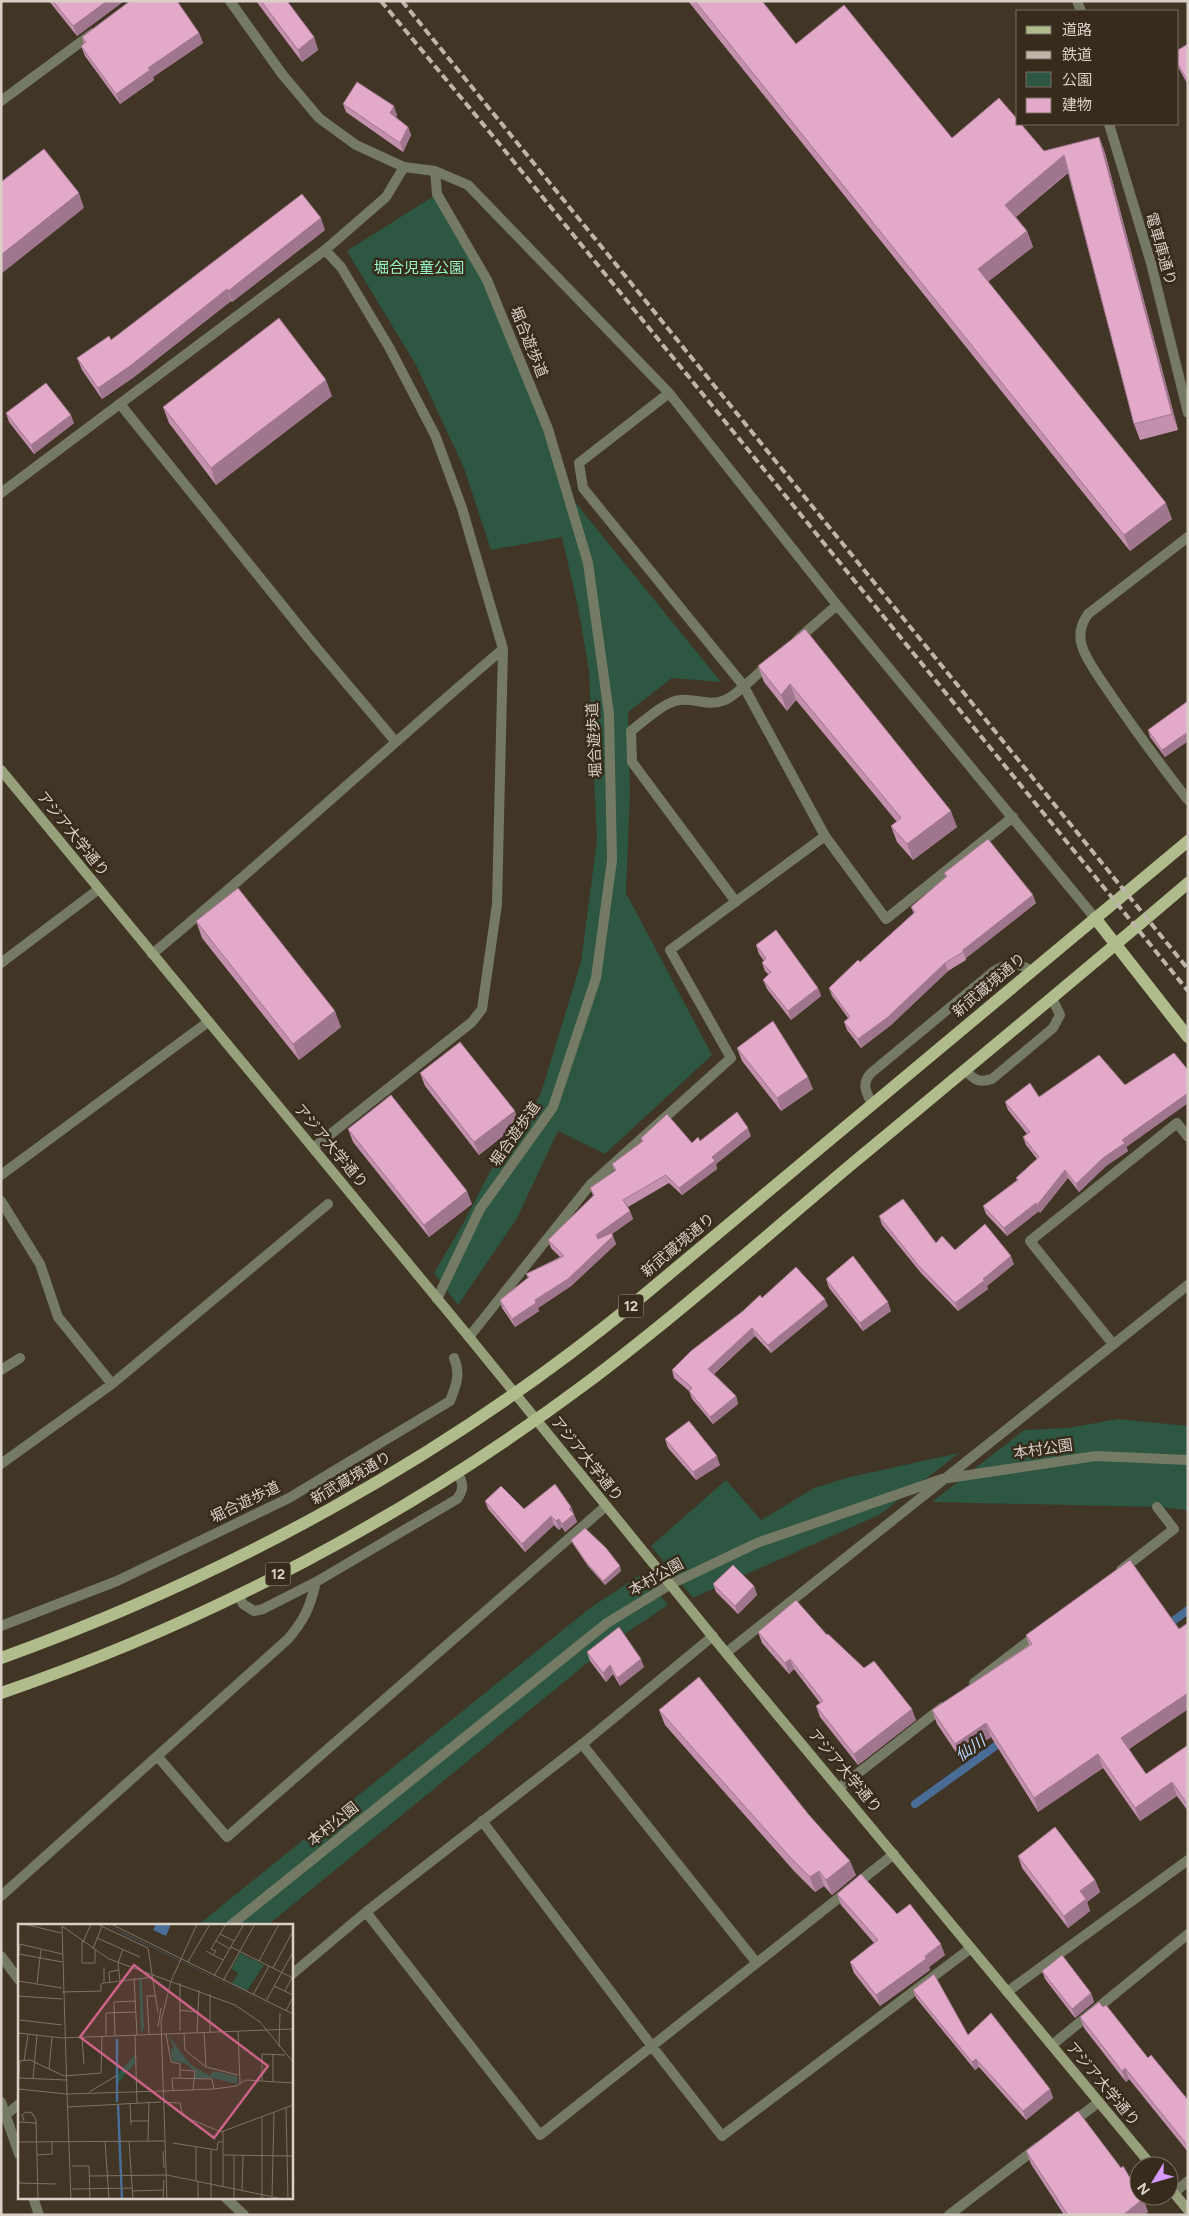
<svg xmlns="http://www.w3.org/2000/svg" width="1189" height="2216" font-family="Figtree,'Noto Sans JP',sans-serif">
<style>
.green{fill:#2d5643}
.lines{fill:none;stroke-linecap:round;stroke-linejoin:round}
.stream{stroke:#496d97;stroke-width:8}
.lane{stroke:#747a63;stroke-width:10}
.street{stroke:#747a63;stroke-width:10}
.secondary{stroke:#96a07a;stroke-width:10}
.primary{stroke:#b0bc8c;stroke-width:12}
.rail{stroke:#beb5ab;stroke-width:4;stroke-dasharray:8 4;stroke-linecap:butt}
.wall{fill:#c391ad}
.shaded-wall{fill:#9f768d}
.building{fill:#e3a9c9;stroke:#9f768d}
.labels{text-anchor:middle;stroke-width:5;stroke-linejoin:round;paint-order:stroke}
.shield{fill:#372b1c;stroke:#a89f94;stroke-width:1}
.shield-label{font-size:14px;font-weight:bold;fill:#d9d1c8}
.street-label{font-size:15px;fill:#d9d1c8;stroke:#372b1c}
.park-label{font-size:15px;fill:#95f4c8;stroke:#372b1c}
.water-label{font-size:16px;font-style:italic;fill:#b7d7ff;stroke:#372b1c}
.inset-river{fill:none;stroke:#496d97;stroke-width:2.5}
.inset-road{fill:none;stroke:#7e7366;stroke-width:1}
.view{fill:#cb6287;fill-opacity:0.15;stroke:#cb6287;stroke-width:2.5}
.inset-edge{fill:none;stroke:#d9d1c8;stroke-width:2.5}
</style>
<rect width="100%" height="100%" fill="#413525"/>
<path class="green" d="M437,194L487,280L566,491L721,682L672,678L628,712L630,791L626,893L712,1055L605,1154L558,1131L516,1220L458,1305L434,1273L464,1222L492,1168L514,1149L542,1090L581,962L597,840L589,671L579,612L562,537L491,550L464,468L416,365L347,251Z
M1118,1419L1188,1426V1510L1157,1507L932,1502L1024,1430L1068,1428Z
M959,1453L879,1515L693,1598L651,1546L726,1480L761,1520L814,1488L850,1477Z
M642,1574L668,1605L614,1641L268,1925H198L590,1608Z"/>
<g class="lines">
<path class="stream" d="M1165,1627L1188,1610
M915,1804L1004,1740"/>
<path class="lane" d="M120,404L315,646
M1113,1344L1030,1241L1177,1123L1188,1137
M1,1370L20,1358
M1121,1570L1174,1529L1157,1507
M974,1683L1038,1634
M582,1744L756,1962
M839,1788L943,1707
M1052,2045L1188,1934
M1070,2124L1099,2102
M949,2215L1038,2147"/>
<path class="street" d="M230,1L282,74L319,118L356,145L404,167L435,171L468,185L669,393L837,605L1095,918
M1077,1L1081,11
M1,101L93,33
M1109,124L1151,263L1188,413
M435,171L437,194L487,280L548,429L588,563L609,714L612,860L596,978L553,1107L480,1209L437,1299
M669,393L579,463L583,488L743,685L825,836L886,919L1013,817
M1,493L325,250L386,197L404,167
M1188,537L1088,614C1081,624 1078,634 1082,646C1087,662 1100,678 1109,692C1134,729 1160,764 1188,800
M798,639L837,605
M315,646L395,741
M736,902L632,762L631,731C643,722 665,701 680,700C696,698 709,707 725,700C736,696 759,672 770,663
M152,954C272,855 385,749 503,649
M1,963L99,889
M965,1070C974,1080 979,1083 992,1079L1053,1028L1060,1015L1052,998
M872,1104C866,1092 861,1084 871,1073L994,971C1009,962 1017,961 1031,971
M313,1148L472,1022L482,1009L497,904L503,649L462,508L435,435L389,347L341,267L325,250
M1,1175L208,1022
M1,1201L40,1264L58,1317L112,1384
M469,1337L590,1185L731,1058L670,950L825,836
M1,1464L112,1384L328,1204
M238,1594L243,1604L254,1611L263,1609L316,1582L457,1499C465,1488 463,1483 457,1472
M1,1626L117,1581L289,1498L450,1401C456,1386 461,1374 454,1358
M726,1653L1188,1285
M158,1757L227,1837L606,1506
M482,1821L651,2045L722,2136L971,1948
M1,1896L288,1639C305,1619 310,1607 316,1582
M366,1912L540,2135L894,1854
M231,1925L607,1623L671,1584L757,1543L942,1479L1096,1456L1188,1460
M1,1956L19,1980
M291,1975L366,1912L586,1741L713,1636
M1007,1992L1188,1860
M1,2102L19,2154
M2,2118L19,2104
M1174,2193L1188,2181
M33,2197L39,2215
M225,2197L244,2215"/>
<path class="secondary" d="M1,770L469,1337L726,1653L1152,2166
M1169,2187L1188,2210"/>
<path class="primary" d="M1095,918L1188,1037
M1,1658C229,1576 444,1458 632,1305L1188,841
M1,1693C209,1622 408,1516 584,1385C677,1315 764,1238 853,1163C965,1070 1077,978 1188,883"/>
<path class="rail" d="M381,1L497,141L1188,991
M402,1L1188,969"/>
</g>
<path class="wall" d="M49,1H124L77,36Z
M256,1H287L314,37L318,50L302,62Z
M688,1H762L796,44L952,138L1044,151L1099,137L1105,153L1178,430L1140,440L1134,424L1068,173L1016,217L1027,231L1033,247L988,281L1172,519L1130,551Z
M199,33L203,43L153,77L154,80L120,104L85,56L81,46L84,44L82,37Z
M1188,44V85L1178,67V50Z
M343,104L397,115L396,117L408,127L411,135L403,152L346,112Z
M325,230L232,302L231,301L134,377L102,399L82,370L77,358L111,340Z
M332,396L216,485L169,423L163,407Z
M6,413L74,423L34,454L9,422Z
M805,629L957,827L913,860L897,842L891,826L897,822L796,700L787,711L764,682L758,666Z
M1188,701V741L1165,757L1150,737L1148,730Z
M944,873L1036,903L966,958V960L948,971L891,1025L861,1048L847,1030L844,1022L848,1018L832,996L829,988L860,962L914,914L911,907L946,877Z
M196,921L341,1027L299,1060L202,938Z
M756,945L818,988L821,996L791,1020L767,989L763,980L769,975L765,971L762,963L764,961L759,954Z
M737,1048L813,1089L781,1111L742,1061Z
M1188,1070V1103L1126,1147L1128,1151L1106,1166L1079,1192L1068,1178L1040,1213L1039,1211L1007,1236L986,1214L983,1206L1017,1180L1016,1178L1037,1159L1026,1145L1023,1137L1027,1134L1008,1110L1005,1102L1125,1085Z
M420,1073L519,1123L479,1155L425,1086Z
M348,1129L472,1204L429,1237L353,1142Z
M751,1136L716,1164L717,1169L682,1195L669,1183L628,1207L633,1219L612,1234L616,1244L571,1286L538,1308L539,1311L515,1327L502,1308L500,1300L528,1278L526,1274L560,1257L551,1248L548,1240L593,1196L590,1188L615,1171L612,1164L642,1142L641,1138L692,1143L700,1141Z
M879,1216L936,1243L955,1250L1014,1264L987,1286L988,1289L958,1311L921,1273L882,1225Z
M826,1279L891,1311L863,1331L829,1288Z
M762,1298L828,1306L771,1353L755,1336L714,1374L736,1396L738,1404L713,1424L692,1399L689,1391L674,1378L672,1370Z
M665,1439L720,1465L696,1480L668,1448Z
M485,1501L524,1509L571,1507L577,1522L565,1532L562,1527L559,1530L554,1525L525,1552L488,1509Z
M571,1540L621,1571L605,1585L588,1566L573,1544Z
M713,1584L754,1586L757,1595L738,1614L716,1592Z
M1188,1623V1709L1129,1749L1146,1774L1188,1745V1811L1177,1796L1140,1821L1103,1768L1038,1812L991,1737L960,1758L937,1724L932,1710L1029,1645L1026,1635L1179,1629Z
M758,1632L827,1635L864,1668L916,1720L858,1765L820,1717L816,1706L820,1703L794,1669L789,1674L762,1643Z
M587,1652L644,1667L620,1686L613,1674L606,1682L590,1661Z
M659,1710L809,1815L856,1875L832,1895L824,1886L815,1892L794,1871L665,1725Z
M1018,1856L1095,1880L1100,1892L1087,1902L1090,1911L1068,1928L1022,1868Z
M837,1894L897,1914L945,1955L929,1967L930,1970L880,2006L854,1973L850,1962L874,1943L841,1905Z
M1042,1971L1091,1993L1094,2002L1075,2018L1045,1979Z
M913,1990L968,2035L1050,2089L1053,2098L1026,2120L979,2067L975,2070L916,1998Z
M1103,2007L1148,2058L1188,2100V2152L1129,2079L1126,2082L1084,2028L1080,2017Z
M1026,2151L1143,2199L1148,2212L1144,2215H1064L1031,2164Z"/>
<path class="shaded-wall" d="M107,1H124L77,36L73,26Z
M199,33L203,43L153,77L154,80L120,104L116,94L148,68Z
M314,37L318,50L302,62L298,50Z
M394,106L397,115L393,121L390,113Z
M408,127L411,135L403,152L400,143Z
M1099,137L1105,153L1178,430L1172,414Z
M1064,155L1069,171L1011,221L1005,205Z
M79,193L84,208L1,274V255Z
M321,218L325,230L232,302L228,291Z
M1027,231L1033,247L984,285L978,269Z
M227,289L231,301L134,377L102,399L98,388Z
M326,380L332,396L216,485L211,468Z
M71,415L74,423L34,454L31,445Z
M1166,503L1172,519L1130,551L1124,535Z
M790,684L796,700L787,711L781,695Z
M1188,732V741L1165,757L1162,750Z
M951,811L957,827L913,860L907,844Z
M1033,895L1036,903L966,958V960L963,950Z
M945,963L948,971L891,1025L861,1048L858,1039Z
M818,988L821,996L791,1020L788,1011Z
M335,1011L341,1027L299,1060L293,1044Z
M808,1077L813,1089L781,1111L777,1098Z
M1188,1093V1103L1126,1147L1128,1151L1106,1166L1079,1192L1076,1184L1103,1158L1122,1140Z
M515,1111L519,1123L479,1155L474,1142Z
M748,1128L751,1136L716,1164L717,1169L682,1195L679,1188L712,1157Z
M1065,1170L1068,1178L1040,1213L1037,1205Z
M467,1191L472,1204L429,1237L424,1225Z
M1036,1203L1039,1211L1007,1236L1004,1228Z
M630,1211L633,1219L598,1243L596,1235Z
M613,1236L616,1244L571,1286L538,1308L539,1311L515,1327L512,1319Z
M1011,1256L1014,1264L987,1286L988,1289L958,1311L955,1303L983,1279Z
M825,1299L828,1306L771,1353L768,1345Z
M888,1302L891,1311L863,1331L860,1323Z
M752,1328L755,1336L711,1376L708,1369Z
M736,1396L738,1404L713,1424L710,1417Z
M717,1456L720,1465L696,1480L693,1472Z
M571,1507L577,1522L565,1532L562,1524L569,1509Z
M551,1516L554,1525L525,1552L522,1544Z
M559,1519L562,1527L559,1530L556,1521Z
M620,1566L621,1571L605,1585L603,1581Z
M754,1586L757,1595L738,1614L735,1606Z
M641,1659L644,1667L620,1686L617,1678Z
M790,1659L794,1669L789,1674L785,1663Z
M610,1665L613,1674L606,1682L603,1673Z
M1188,1693V1709L1126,1751L1121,1738Z
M912,1709L916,1720L858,1765L854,1754Z
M986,1723L991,1737L960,1758L955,1744Z
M1098,1754L1103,1768L1038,1812L1034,1798Z
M1172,1782L1177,1796L1140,1821L1135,1808Z
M850,1861L856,1875L832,1895L826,1880Z
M819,1871L824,1886L815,1892L810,1877Z
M1095,1880L1100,1892L1087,1902L1090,1911L1068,1928L1064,1916L1080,1891Z
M941,1944L945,1955L929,1967L930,1970L880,2006L876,1995Z
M1091,1993L1094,2002L1075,2018L1072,2009Z
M976,2059L979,2067L975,2070L972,2062Z
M1125,2068L1129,2079L1126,2082L1122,2071Z
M1050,2089L1053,2098L1026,2120L1023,2111Z
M1143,2199L1148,2212L1144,2215H1123Z"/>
<path class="building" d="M53,1H107L73,26Z
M130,1H177L199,33L148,68L150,70L116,94L81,46L86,42L82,37Z
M261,1H287L314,37L298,50Z
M695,1H762L796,44L844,5L952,138L999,98L1018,120V124H1021L1044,151L1099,137L1172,414L1134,424L1064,155L1005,205L1027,231L978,269L1166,503L1124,535Z
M1188,44V82L1178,64V50Z
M357,82L394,106L390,113L408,127L400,143L343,104Z
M44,149L79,193L1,255V182Z
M302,194L321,218L228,291L227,289L130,366L98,388L77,358L109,336L111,340Z
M279,318L326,380L211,468L163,407Z
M46,383L71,415L31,445L6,413Z
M805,629L951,811L907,844L891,826L901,818L790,684L781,695L758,666Z
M1188,701V732L1162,750L1148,730Z
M988,839L1033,895L963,950V952L945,963L888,1017L858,1039L844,1022L850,1017L829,988L858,960L860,962L915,912L911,907L947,876L944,873Z
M238,888L335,1011L293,1044L196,921Z
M776,930L818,988L788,1011L763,980L771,972L762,963L766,958L756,945Z
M773,1021L808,1077L777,1098L737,1048Z
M460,1042L515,1111L474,1142L420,1073Z
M1174,1053L1188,1070V1093L1122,1140L1125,1143L1103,1158L1076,1184L1065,1170L1037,1205L1036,1203L1004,1228L983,1206L1018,1180L1016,1178L1039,1157L1023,1137L1030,1132L1005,1102L1030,1083L1039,1097L1099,1055L1125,1085Z
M391,1095L467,1191L424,1225L348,1129Z
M737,1112L748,1128L712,1157L715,1161L679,1188L666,1175L623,1200L630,1211L596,1235L598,1239L611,1233L613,1236L568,1279L535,1300L536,1303L512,1319L500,1300L529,1277L526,1274L564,1256L548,1240L594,1195L590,1188L616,1170L612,1164L643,1141L641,1138L667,1114L692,1143L698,1137L700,1141Z
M903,1199L936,1243L942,1236L955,1250L985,1224L1011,1256L983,1279L985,1280L955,1303L918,1265L879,1216Z
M853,1256L888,1302L860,1323L826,1279Z
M796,1267L825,1299L768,1345L752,1328L708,1369L736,1396L710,1417L689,1391L692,1388L672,1370L691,1351L743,1311L760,1295L762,1298Z
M689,1421L717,1456L693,1472L665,1439Z
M555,1484L571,1507L569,1509L574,1514L562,1524L559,1519L556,1521L551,1516L522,1544L485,1501L501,1486L524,1509Z
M585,1528L606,1548L620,1566L603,1581L586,1562L571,1540Z
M1130,1560L1179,1629L1188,1623V1693L1121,1738L1146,1774L1188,1745V1805L1172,1782L1135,1808L1098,1754L1034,1798L986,1723L955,1744L932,1710L1032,1644L1026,1635Z
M733,1565L754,1586L735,1606L713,1584Z
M796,1600L827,1635L828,1634L864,1668L874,1661L912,1709L854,1754L816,1706L823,1701L790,1659L785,1663L758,1632Z
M619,1627L641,1659L617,1678L610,1665L603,1673L587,1652Z
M699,1677L809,1815L850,1861L826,1880L819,1871L810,1877L789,1856L659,1710Z
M1055,1827L1095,1880L1080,1891L1086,1899L1064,1916L1018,1856Z
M861,1874L897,1914L910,1904L941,1944L925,1956L926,1959L876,1995L850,1962L878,1940L837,1894Z
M1062,1955L1091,1993L1072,2009L1042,1971Z
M934,1974L968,2035L991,2013L1050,2089L1023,2111L976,2059L972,2062L913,1990Z
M1099,2002L1103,2007L1106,2005L1148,2058L1151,2055L1188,2100V2146L1125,2068L1122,2071L1080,2017Z
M1078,2111L1121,2168L1123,2166L1139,2193V2196H1141L1143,2199L1123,2215H1068L1026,2151Z"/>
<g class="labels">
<g class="shield">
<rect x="618.5" y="1294.5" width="25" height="23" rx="4"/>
<rect x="265.5" y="1562.5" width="25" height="23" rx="4"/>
</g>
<g class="shield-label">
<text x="631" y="1311">12</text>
<text x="278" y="1579">12</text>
</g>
<g class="street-label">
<text transform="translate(1161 249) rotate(74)" y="5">電車庫通り</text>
<text transform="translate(529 342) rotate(68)" y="5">堀合遊歩道</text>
<text transform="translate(594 740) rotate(-93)" y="5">堀合遊歩道</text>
<text transform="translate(73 834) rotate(51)" y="5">アジア大学通り</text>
<text transform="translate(989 985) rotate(-40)" y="5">新武蔵境通り</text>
<text transform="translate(515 1134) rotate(-55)" y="5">堀合遊歩道</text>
<text transform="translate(331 1146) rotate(50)" y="5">アジア大学通り</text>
<text transform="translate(678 1245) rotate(-40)" y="5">新武蔵境通り</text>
<text transform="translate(1043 1449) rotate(-8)" y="5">本村公園</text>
<text transform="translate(587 1459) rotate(51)" y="5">アジア大学通り</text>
<text transform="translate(351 1478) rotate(-30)" y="5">新武蔵境通り</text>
<text transform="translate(245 1502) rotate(-26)" y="5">堀合遊歩道</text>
<text transform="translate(656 1577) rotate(-29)" y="5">本村公園</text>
<text transform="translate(845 1771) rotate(50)" y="5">アジア大学通り</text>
<text transform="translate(333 1824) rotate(-39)" y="5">本村公園</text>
<text transform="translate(1103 2084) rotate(50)" y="5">アジア大学通り</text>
</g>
<g class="park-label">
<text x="419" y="273">堀合児童公園</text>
</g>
<g class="water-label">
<text transform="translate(970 1748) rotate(-35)" y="6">仙川</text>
</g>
</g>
<g transform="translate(18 1924)">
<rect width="275" height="275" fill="#413525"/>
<path d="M222,29L246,41L229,67L214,60L220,49L213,45ZM121,55H124L126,105L123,110ZM150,111L172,140L192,152L195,147L219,152V160L195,154L176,155L178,148L168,140L154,137L153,126L156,124ZM117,130V139L100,159L99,151Z" fill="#2d5643"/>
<path d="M86,0L108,10L275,93L115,14ZM138,0H153L148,12L135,6Z" fill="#496d97"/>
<path class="inset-river" d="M99,178V115M100,181L104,275"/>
<path class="inset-road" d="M6,0L43,9M79,0L130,24L140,89M93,0L275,90M44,2L91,35L217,81L242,98L275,138M202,10L216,17M79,14L122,33M64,17V39H77V26M198,17L212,25M65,18L73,0M213,23L275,54M75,25L84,2M188,27L205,36M1,30L44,38M195,31L198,27L193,25L208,0M0,35L2,20L44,30M241,37L261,0M170,38L192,0M255,44L275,7M196,52L226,0M116,54L119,111M0,57L44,64M102,57L100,39L105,25M205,57L237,0M19,59L23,26M87,59L135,53M92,59L91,48L101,46M162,59V107M256,62L275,71M267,67L274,53M44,68L83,67V60L86,59V44M192,70V108M235,71L251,42M0,72L44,75M248,77L275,28M161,86L179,88M268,87L275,73M2,96L44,101M140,103L143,84M274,105L275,138M220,107L222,159M179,108L181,66M186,108L188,143M0,109L44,114L275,105M166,109L167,126L188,143L220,151M131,110L129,72H137M148,110L153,138L162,140V154M117,111L119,179M88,112V89L118,88M97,112L96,78L118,77M64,113L66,140M261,123L262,89M255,131V157M0,137L12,136L46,152L83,149L84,112M6,137L10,111M31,145L34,113M162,146L177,147L175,165M1,154L48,156M15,155L19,111M244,156V130L267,131M0,165L49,170L44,2M0,165L2,137M155,166L154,154L194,155L196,165M145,167L196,165L218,162L228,156L275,159M71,168L98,152M145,178L162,179L165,192L203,208L275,181M112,179L113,201M49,183L143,178M268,184L270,275M244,193V275M6,197L4,191L8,188L14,189L18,196L20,275M112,197H130M0,198L18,199M87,217L91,275M111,217L115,275M130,217L131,178M0,218L147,217M155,219L199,226L200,218H205M178,223V257M145,227L146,244M19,231L34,230V218M205,231L275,232M54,242H71L72,275M71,252L149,251L265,275M0,259L38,260M205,262V207M54,265L114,264M224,266L225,232M114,267L145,266M254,272L256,189M53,275L49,170L145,167M145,275L146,256M149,275L143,97L153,57L179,0M180,275V257M193,275V225M216,275V232"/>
<path class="view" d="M116,41L250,142L196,214L62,113Z"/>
<rect width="275" height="275" class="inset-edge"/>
</g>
<rect width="1189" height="2216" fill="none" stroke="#d9d1c8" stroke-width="5"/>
<rect x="1016" y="10" width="162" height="115" fill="#372b1c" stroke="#786d61"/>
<rect x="1026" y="26" width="25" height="8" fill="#b0bc8c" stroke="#786d61"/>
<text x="1062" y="35" font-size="15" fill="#d9d1c8">道路</text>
<rect x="1026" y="51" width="25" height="8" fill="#beb5ab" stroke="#786d61"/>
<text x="1062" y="60" font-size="15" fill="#d9d1c8">鉄道</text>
<rect x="1026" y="72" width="25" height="15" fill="#2d5643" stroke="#786d61"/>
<text x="1062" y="85" font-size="15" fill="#d9d1c8">公園</text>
<rect x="1026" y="98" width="25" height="15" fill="#e3a9c9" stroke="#786d61"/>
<text x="1062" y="110" font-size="15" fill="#d9d1c8">建物</text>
<g transform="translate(1154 2181) rotate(233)"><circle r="24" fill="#372b1c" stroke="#786d61"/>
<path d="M0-4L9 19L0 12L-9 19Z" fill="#d59bfb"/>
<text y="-8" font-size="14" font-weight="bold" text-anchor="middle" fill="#d9d1c8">N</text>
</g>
</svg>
